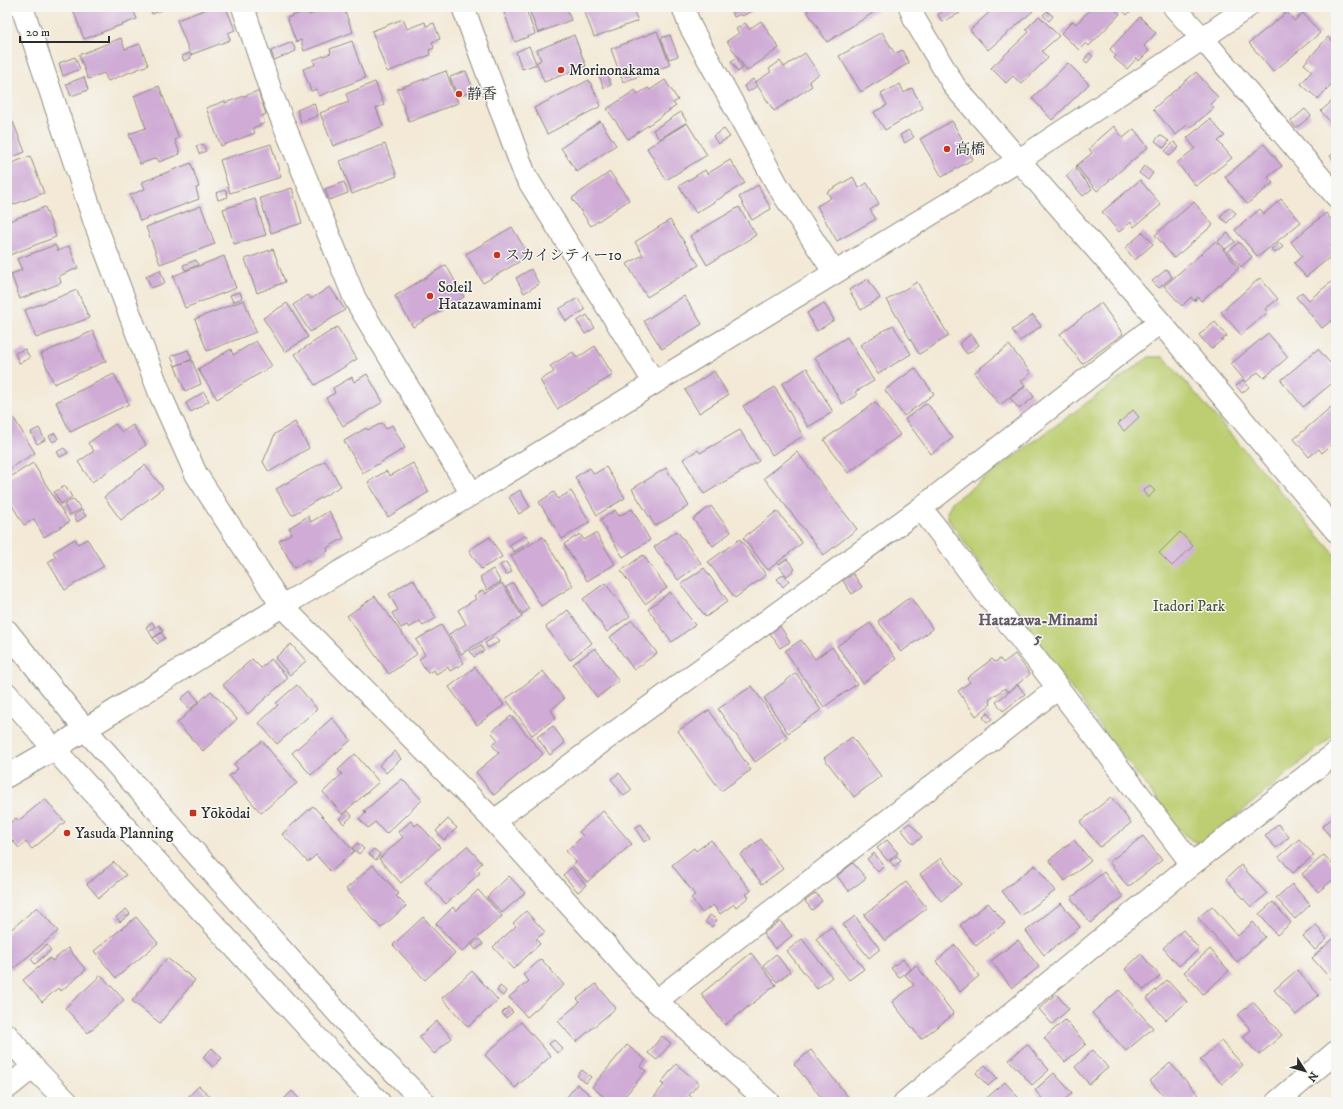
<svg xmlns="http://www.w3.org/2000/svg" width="1343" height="1109" font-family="'IM FELL DW Pica','Noto Serif JP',serif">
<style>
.green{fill:#bcce71;stroke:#747c4e}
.building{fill:#cfabd6}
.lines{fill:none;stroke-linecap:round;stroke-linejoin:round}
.minor-casing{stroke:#8f8a80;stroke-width:24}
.tertiary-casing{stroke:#8f8a80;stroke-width:24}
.minor{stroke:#fff;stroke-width:22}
.tertiary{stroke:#fff;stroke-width:22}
.poi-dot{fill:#c8321e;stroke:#f6f6f2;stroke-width:1.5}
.labels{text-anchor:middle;stroke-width:3;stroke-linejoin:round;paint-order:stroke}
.poi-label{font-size:15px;fill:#2b2b2b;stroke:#f6f6f2;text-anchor:start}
.park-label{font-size:15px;fill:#4f543c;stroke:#f6f6f2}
.neighbourhood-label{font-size:16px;font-weight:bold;fill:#645867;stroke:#f6f6f2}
</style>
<rect width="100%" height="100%" fill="#f6f6f2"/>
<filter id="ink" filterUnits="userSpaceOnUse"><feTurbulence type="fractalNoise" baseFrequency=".025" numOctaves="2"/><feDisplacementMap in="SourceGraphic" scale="8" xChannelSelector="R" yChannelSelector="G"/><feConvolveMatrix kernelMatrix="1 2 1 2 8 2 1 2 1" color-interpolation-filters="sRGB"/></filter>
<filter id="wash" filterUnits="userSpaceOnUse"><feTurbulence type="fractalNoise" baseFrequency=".012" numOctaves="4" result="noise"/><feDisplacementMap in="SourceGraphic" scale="16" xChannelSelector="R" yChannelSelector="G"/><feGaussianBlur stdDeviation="0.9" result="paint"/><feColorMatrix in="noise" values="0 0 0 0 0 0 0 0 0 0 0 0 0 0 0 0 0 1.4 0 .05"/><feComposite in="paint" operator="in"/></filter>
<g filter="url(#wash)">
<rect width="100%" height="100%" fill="#f3e9d6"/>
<path class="green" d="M1149,357H1164L1336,556V733L1203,844L1192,840L1182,833L1035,641L949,521L947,512L952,502Z"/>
<g id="blocks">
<path class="building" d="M72,7H132L137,19L84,39Z
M149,7H170L152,14Z
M212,7H226L235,30L228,33L230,40L190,55L191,58L184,61L182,56L190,53L177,20Z
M329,7H343L353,32L304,51L301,40L296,42L287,18L307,10L309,15Z
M502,7H525L535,34L515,42Z
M528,7H566L571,20L538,33Z
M592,7H632L638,21L594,37L584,10Z
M726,7H761L742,16L741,14L734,17L730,8L727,9Z
M813,7H882L827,42L807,11Z
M952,7H957L960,13L942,22L938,14Z
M995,7H1029L1033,11L988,50L970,30Z
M1093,7H1112L1120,14L1089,46L1086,43L1079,50L1061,33L1073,21L1076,24Z
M1124,7H1134L1127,15L1121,9Z
M1047,11L1053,16L1049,21L1043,15Z
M1287,12L1294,21L1303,13L1320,33L1273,72L1249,43Z
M1039,16L1059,36L1042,51L1048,58L1021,84L1013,76L1006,83L991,68L1029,32L1026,29Z
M1140,17L1156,33L1144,46L1149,51L1139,61L1137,58L1127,69L1114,58L1116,56L1110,49Z
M403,19L407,29L425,22L426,26L434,23L440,39L432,42L434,48L429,50L430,55L387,72L372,31Z
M761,21L779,48L747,71L727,41L739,33L736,29L745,23L749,29Z
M657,31L670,65L623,82L611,49Z
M882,32L895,54L902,50L909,63L861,92L839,56Z
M574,35L586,66L544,82L537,64L522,69L516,52L529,46L536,63L541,60L537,50Z
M670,35L678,56L669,59L661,38Z
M1328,37L1336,44V79L1318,99L1301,84L1312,71L1304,64Z
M121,38L125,49L140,44L148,65L108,81L104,73L88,79L79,55Z
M352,41L365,78L319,96L317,89L311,91L303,69L315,65L313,60L331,53L330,49Z
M292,42L296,51L274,60L271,51Z
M805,53L819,74L809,81L812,86L774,111L755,82L771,72L769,69L780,61L784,67Z
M1089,53L1093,56L1087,63L1084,60Z
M75,57L80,69L63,76L59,63Z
M737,58L743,68L738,72L731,61Z
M1068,63L1089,84L1052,120L1032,98Z
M446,71L458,103L409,122L397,89Z
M466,71L474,91L457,97L450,77Z
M1196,72L1218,97L1210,104L1214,108L1190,128L1187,125L1176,135L1153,109Z
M607,73L611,85L604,88L599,76Z
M84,77L88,90L71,96L66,84Z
M753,79L757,86L748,92L744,86Z
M589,80L601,106L547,134L534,108Z
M665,80L678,100L673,103L676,106L628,139L607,109L635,90L638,94L648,88L650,90Z
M375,82L384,105L376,108L383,126L333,146L320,113L349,102L346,94Z
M900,84L904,93L912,88L923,108L885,130L874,112L887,105L881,94Z
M159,86L179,138L175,140L180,154L159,162L157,158L140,164L129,134L146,128L134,96Z
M258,91L266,114L262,116L265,123L253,128L255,133L221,146L206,108L225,101V103Z
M1336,98V129L1321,111Z
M314,103L318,116L301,122L297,110Z
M1305,109L1311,116L1296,128L1291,121Z
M681,112L687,122L659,139L653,130Z
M1210,119L1225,136L1218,141L1232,158L1196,186L1177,163L1195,148L1187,138Z
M600,121L616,145L577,172L561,148Z
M952,121L973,159L942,177L920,139Z
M13,122L25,152L7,159V125Z
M687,123L707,155L666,180L647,148Z
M1114,126L1123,138L1134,129L1148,147L1097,191L1076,166L1092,153L1089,148Z
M724,129L730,137L718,144L713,136Z
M909,130L914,137L905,143L900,135Z
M1160,135L1169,141L1164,148L1155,141Z
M1174,142L1179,147L1170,156L1165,151Z
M203,144L206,151L199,154L196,146Z
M271,144L281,177L230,193L220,160Z
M385,144L397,176L352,194L340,161Z
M1264,144L1282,166L1268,177L1273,183L1247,204L1225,177Z
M1336,151V164L1330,156Z
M30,156L44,193L7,207V165Z
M730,160L745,183L696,213L679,186L705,170L707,174Z
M191,163L199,187L196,188L199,199L140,221L130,195L145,189L142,182Z
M1144,166L1153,173L1148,180L1139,173Z
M1075,168L1092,189L1083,196L1066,176Z
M610,172L629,200L591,226L572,198Z
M853,177L859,188L867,183L879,204L870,210L876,219L837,241L817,206L831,198L827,192Z
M1140,180L1161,205L1134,227L1131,222L1119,232L1102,212Z
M344,182L348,193L329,200L325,189Z
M758,185L771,209L752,220L739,197Z
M292,188L302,223L271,233L260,198Z
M226,190L228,197L218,200L216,193Z
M255,199L266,235L234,244L223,209Z
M1281,199L1301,222L1258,257L1235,230L1260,209L1264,214Z
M1194,202L1213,225L1174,258L1155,235Z
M201,206L215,244L160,264L146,227Z
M45,207L56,237L7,256V222Z
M739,207L756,235L707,265L690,236Z
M1229,207L1236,213L1227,223L1220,217Z
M1326,213L1336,226V241L1330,246L1335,253L1306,277L1294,263L1302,256L1291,242Z
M670,220L699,265L647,297L627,264L643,255L635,242Z
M512,227L529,256L483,283L466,254Z
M1143,232L1153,244L1135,260L1125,248Z
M1228,233L1235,242L1225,249L1218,241Z
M1216,241L1239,268L1201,301L1198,297L1194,301L1191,297L1182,306L1164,286Z
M1239,242L1252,257L1241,267L1228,252Z
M1279,243L1283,247L1275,253L1271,249Z
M55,245L58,251L69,246L78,268L59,276L61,283L20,299L11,274L22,270L17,259Z
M273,249L285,282L257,293L245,259Z
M224,256L236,288L185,308L173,276Z
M196,260L198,265L185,270L183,265Z
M1336,263V275L1331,268Z
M446,265L464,297L413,327L395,296Z
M531,269L539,284L524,293L516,278Z
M1167,269L1172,277L1159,288L1152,281Z
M160,270L165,283L151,288L146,276Z
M1260,278L1278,299L1265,309L1268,312L1241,335L1221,312Z
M1336,278V317L1322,328L1296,297L1302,292L1309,300Z
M868,279L880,298L861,310L849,290Z
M917,282L949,336L919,354L887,300Z
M330,287L345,310L310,332L293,305L308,295L311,299Z
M77,290L89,318L36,338L25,310Z
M240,292L242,298L233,302L230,295Z
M684,296L702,324L662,349L644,321Z
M578,298L585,310L566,321L559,309Z
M244,300L256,332L207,351L195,319Z
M287,303L308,337L285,352L263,318Z
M824,303L834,320L817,331L807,313Z
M1101,303L1123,334L1082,364L1060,334Z
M587,315L595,328L585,334L577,321Z
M1033,315L1041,326L1020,341L1012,330Z
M1215,322L1227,336L1211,349L1199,335Z
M893,325L911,354L878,374L860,345Z
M337,327L357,359L315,385L295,354Z
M93,331L106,361L54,384L41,354Z
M1268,333L1288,357L1264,378L1258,372L1246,382L1231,364Z
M971,334L979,345L967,354L959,344Z
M847,337L874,381L855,392L857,395L842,404L815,357Z
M256,341L272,366L217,399L198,369L231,349L233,355Z
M1009,345L1031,373L1021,381L1025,386L1000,405L974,373Z
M595,346L613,375L557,409L540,380L554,372L550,366L573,352L577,358Z
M25,349L30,358L19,363L15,353Z
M1318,349L1336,370V380L1303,407L1281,380Z
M188,350L192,359L175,366L171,356Z
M192,360L201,384L185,391L175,366Z
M807,368L833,412L808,427L782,384Z
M915,368L934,394L904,416L885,390Z
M714,371L728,395L699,413L685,390Z
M114,374L129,404L70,432L56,402Z
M367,374L383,402L343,426L326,398L335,393L333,388L352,377L354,382Z
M1243,380L1249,387L1242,393L1236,386Z
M1026,386L1034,397L1019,409L1010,398Z
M775,387L803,436L772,455L743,406Z
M204,392L209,401L191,412L186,403Z
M875,402L900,435L848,473L824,440Z
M927,403L953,438L931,454L905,419Z
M7,407L35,453L7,470Z
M1331,407L1336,413V441L1322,453L1319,449L1309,457L1294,439Z
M1133,410L1139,417L1124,431L1118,424Z
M295,422L309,448L269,472L263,462L275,434Z
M382,423L386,429L392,425L405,448L363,473L344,441L366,428L368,430Z
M115,424L122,432L133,425L146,445L92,482L78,462L94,451L88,443Z
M39,428L45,440L37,444L31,432Z
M740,430L759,461L704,494L683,459L698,450L700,453Z
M55,433L58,439L53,442L49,436Z
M64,448L68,453L60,457L57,452Z
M797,452L857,529L824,555L764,478Z
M325,461L341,486L292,515L276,489Z
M33,463L69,522L44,537L34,519L24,525L7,497V479Z
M413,463L429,492L388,517L368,482L386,471L390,476Z
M145,465L163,488L121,520L104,497Z
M606,467L625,498L597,515L575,477L590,468L594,474Z
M666,468L689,506L655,526L632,489Z
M65,486L72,497L61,504L54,492Z
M1150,486L1155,491L1148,498L1143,491Z
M520,490L530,507L519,514L509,497Z
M571,491L590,522L562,539L539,502L554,492L558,499Z
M74,499L81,509L70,515L64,505Z
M711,506L731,532L713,546L693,519Z
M632,509L650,540L623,557L600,520L615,510L619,516Z
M82,510L86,516L77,522L74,515Z
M329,511L344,538L327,548L328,551L309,562L308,559L294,568L279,541L292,533L289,528L308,516L311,522Z
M777,511L802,543L768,570L743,538Z
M677,531L701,563L678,580L654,547Z
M1180,532L1193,546L1172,566L1159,553Z
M596,533L615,564L587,581L564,544L580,534L584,540Z
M526,535L530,542L514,552L509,545Z
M490,537L502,557L481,569L469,550Z
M543,537L573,586L541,606L511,556Z
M75,539L78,544L87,539L104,566L65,590L48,562L56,557L53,552Z
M740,539L766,575L735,598L708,562Z
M643,555L667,588L645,604L621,571Z
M787,559L795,569L787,576L778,565Z
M506,562L512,572L506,575L500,565Z
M704,568L728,601L706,617L681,584Z
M493,569L501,582L487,590L480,577Z
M784,574L789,581L783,587L777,579Z
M853,574L862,587L852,594L843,581Z
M413,579L436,618L423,626L420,621L409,628L407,625L401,628L392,613L398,610L389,594Z
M502,583L522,617L461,654L449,634L466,624L458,610L476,599L474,596L483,590L485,594Z
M513,583L529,609L522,614L506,587Z
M605,583L630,616L607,632L583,599Z
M670,592L695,625L672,642L648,609Z
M375,596L417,654L389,674L347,616Z
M910,597L933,629L901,652L878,621Z
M568,610L592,643L570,660L546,627Z
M632,620L657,653L634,670L610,637Z
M152,622L155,627L149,631L146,627Z
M870,623L896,659L863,683L837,646Z
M159,625L163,631L153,638L149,631Z
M441,625L464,663L450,671L448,667L436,674L434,670L428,673L419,659L425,655L416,640Z
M780,626L790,642L780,648L770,633Z
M162,633L165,638L157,644L153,638Z
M495,637L499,642L488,648L485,643Z
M801,640L815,659L832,647L857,684L824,707L785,651Z
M291,644L306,661L290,675L275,658Z
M481,645L484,651L474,657L470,651Z
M595,648L619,681L597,697L573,664Z
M1015,654L1030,674L1008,692L1005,688L989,700L991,704L976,716L958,691L970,682L967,678L992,659L995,662L1000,659L1003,663Z
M252,659L261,668L271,659L288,678L248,714L223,685Z
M475,667L504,705L477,725L449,687Z
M543,671L564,699L551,710L556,718L532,735L506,699Z
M796,673L821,710L788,733L764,698Z
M297,685L317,709L277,744L259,723L278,705L276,703Z
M1018,685L1025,694L1003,711L996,702Z
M752,686L788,738L755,762L718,709Z
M190,691L199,701L190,709L181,699Z
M211,691L237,719L203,751L177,723Z
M709,710L751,770L721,791L678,731Z
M988,713L992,719L987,722L983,717Z
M511,716L543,754L494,795L476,772L499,753L492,745L498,740L491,732Z
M332,718L351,740L311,775L292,753Z
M553,726L565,743L550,755L537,737Z
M852,737L881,776L854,797L824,758Z
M262,741L297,783L261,813L229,776L238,769L234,764Z
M395,751L401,759L386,773L379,765Z
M355,754L379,782L342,814L323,792L342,774L338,770Z
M619,773L632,790L624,796L611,779Z
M402,779L422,800L386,834L375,822L368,828L359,819L366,813L364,811Z
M1111,797L1131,823L1100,847L1080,822Z
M45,799L65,822L32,849L26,842L19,848L7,834V825L16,818L18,821Z
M313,806L354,851L331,872L316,855L308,862L282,834Z
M348,811L352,816L344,824L339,819Z
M603,811L632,844L587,882L572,865L576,862L566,851L583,836L579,832Z
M1336,815V843L1322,827Z
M448,819L457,828L444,840L436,831Z
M411,821L415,826L418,823L440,847L401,883L379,859L403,837L398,832Z
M910,823L922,837L913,844L901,829Z
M641,824L651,838L644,842L635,828Z
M1278,824L1289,837L1276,848L1265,836Z
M1143,836L1162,860L1128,887L1109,862Z
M761,839L783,869L762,884L740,855Z
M1299,839L1314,855L1293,873L1279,857Z
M711,840L751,891L746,894L749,897L736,907L734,904L720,914L713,905L702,913L691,898L695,895L672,865L694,848L696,851Z
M887,840L898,853L888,861L877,848Z
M1074,840L1091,861L1065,881L1049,860Z
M358,843L364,849L359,854L352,848Z
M467,846L482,863L476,869L480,873L446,904L425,882Z
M374,849L380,854L376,860L369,854Z
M874,853L884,866L878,872L867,859Z
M1324,855L1336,868V877L1318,892L1302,874Z
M897,856L901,861L894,867L890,861Z
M941,858L961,884L941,901L920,874Z
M114,862L126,875L99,898L87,884Z
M853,863L866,878L849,891L837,876Z
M373,865L399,894L396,896L406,906L381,928L346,889Z
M1035,865L1055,891L1021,916L1002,891Z
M1241,865L1267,894L1251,907L1226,879Z
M571,868L586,885L578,892L563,875Z
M1104,872L1123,897L1090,923L1071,898Z
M509,876L525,893L502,913L487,897Z
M906,882L927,908L885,941L864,915Z
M1292,884L1310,905L1295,919L1276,898Z
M478,890L502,916L462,952L436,924L453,907L456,911Z
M816,893L822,901L812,910L805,901Z
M1273,902L1291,923L1277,935L1259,914Z
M988,903L1005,923L976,946L960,925Z
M1061,903L1080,927L1044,955L1026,931Z
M1212,906L1238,936L1253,922L1265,937L1237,962L1198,918Z
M37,907L58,931L12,970L7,964V933Z
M126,909L130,914L120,922L116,917Z
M526,911L545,932L536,939L540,944L513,969L493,947L516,926L513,923Z
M710,915L717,920L712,927L705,922Z
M855,916L880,949L869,958L843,925Z
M136,917L158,943L116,978L94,951Z
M423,917L455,953L425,980L393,945Z
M780,921L792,936L775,949L763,934Z
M1316,925L1327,939L1315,950L1303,936Z
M831,927L864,969L849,980L816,939Z
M1183,930L1199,949L1179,966L1163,948Z
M1334,938L1336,940V985L1312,958Z
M479,939L483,944L476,950L472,945Z
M802,939L832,977L817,989L787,951Z
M1018,940L1039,967L1012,988L991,961Z
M47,945L51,950L35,964L31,959Z
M955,945L979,976L960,992L936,961Z
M68,948L86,970L61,991L58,988L42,1002L23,980L50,958L52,961Z
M1210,949L1229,971L1203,994L1184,972Z
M751,953L776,985L725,1025L701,994Z
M776,954L790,972L777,982L763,965Z
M1141,954L1160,976L1144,990L1125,969Z
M167,958L195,980L160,1023L132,1001Z
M541,959L564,985L527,1017L509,997L529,981L523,975Z
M903,959L911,969L899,978L891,968Z
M916,965L954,1014L921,1039L892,1002L914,985L905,975Z
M1297,970L1319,995L1296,1015L1274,990Z
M472,971L498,1000L468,1027L442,998Z
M101,975L124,1000L88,1033L65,1008Z
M1167,980L1187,1002L1166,1020L1147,998Z
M596,984L616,1008L576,1042L558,1021L580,1002L577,999Z
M500,986L506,991L503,996L497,991Z
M1119,990L1153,1028L1126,1051L1092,1013Z
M1056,994L1069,1009L1052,1024L1039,1009Z
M1253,1002L1282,1035L1259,1055L1243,1037L1251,1030L1238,1015Z
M508,1007L513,1012L506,1018L502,1013Z
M1065,1020L1086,1044L1065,1062L1044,1038Z
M437,1021L452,1038L434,1054L419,1037Z
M521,1022L551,1056L515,1088L485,1055Z
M662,1036L671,1043L657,1060L648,1053Z
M554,1040L563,1049L557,1053L549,1044Z
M1221,1041L1243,1065L1222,1084L1200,1060Z
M1027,1044L1049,1070L1032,1085L1009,1060Z
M627,1045L646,1060L640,1067L646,1071L620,1102H610L592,1087Z
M212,1048L222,1058L213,1067L203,1057Z
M811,1050L849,1098L843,1102H825L794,1064Z
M1093,1050L1108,1068L1089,1084L1075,1067Z
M1170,1063L1199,1095L1191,1102H1169L1150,1081Z
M676,1064L699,1083L689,1095L694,1099L692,1102H650L664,1085L661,1083Z
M985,1065L997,1078L988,1086L976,1073Z
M582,1070L591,1077L586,1083L577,1076Z
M1054,1073L1072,1093L1062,1102H1045L1035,1090Z
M1005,1082L1022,1102H982Z
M577,1084L599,1102H563Z
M199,1086L216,1102H183Z
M292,1091L302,1102H281Z"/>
</g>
</g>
<g filter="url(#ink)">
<use href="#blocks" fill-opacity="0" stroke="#8f8a80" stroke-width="1"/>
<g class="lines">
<defs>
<path id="minor" d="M22,7L95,223L161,396L196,474L282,606L494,821L656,1001L768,1102
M243,7L272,95L355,299L472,494
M463,7L525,175L654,382
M683,7L690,26L778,186L834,272
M910,7L915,20L955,87L1160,322L1336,531
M1174,7L1203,39L1336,196
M921,508L1192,864
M7,776L54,749L282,606L472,494L1018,161C1094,109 1173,61 1247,7
M494,821L921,508L1160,322
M656,1001L1058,688
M7,1035L33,1067L67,1102
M7,1088L33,1067
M905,1102L1192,864L1336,753
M1277,1102L1336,1052"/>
<path id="tertiary" d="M7,631L84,728L353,1030L424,1102
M7,694L54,749L331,1053L379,1102"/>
</defs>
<use href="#minor" class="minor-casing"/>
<use href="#tertiary" class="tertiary-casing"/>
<use href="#minor" class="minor"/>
<use href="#tertiary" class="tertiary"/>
</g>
</g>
<g class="poi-dot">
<circle cx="561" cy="70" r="4"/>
<circle cx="459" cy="94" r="4"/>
<circle cx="947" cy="149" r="4"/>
<circle cx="497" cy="255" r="4"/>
<circle cx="430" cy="296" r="4"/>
<rect x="189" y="809" width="8" height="8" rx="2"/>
<circle cx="67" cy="833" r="4"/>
</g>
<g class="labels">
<g class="poi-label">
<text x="569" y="75">Morinonakama</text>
<text x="467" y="99">静香</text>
<text x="955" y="154">高橋</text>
<text x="505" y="260">スカイシティー10</text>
<text x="438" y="292">Soleil<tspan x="438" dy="17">Hatazawaminami</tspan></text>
<text x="201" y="818">Yōkōdai</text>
<text x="75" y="838">Yasuda Planning</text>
</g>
<g class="park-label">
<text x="1189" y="611">Itadori Park</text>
</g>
<g class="neighbourhood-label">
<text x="1038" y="625">Hatazawa-Minami<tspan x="1038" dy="18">5</tspan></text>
</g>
</g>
<rect width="1343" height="1109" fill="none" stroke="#f6f6f2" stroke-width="24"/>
<g transform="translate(1305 1071) rotate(127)" stroke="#f6f6f2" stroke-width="3" paint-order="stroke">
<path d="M0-3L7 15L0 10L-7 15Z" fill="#2b2b2b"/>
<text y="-6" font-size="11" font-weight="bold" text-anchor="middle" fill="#2b2b2b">N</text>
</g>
<path d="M20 36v6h89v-6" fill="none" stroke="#2b2b2b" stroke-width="2"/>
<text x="26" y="36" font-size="12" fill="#2b2b2b" stroke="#f6f6f2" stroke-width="3" paint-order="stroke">20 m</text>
</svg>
